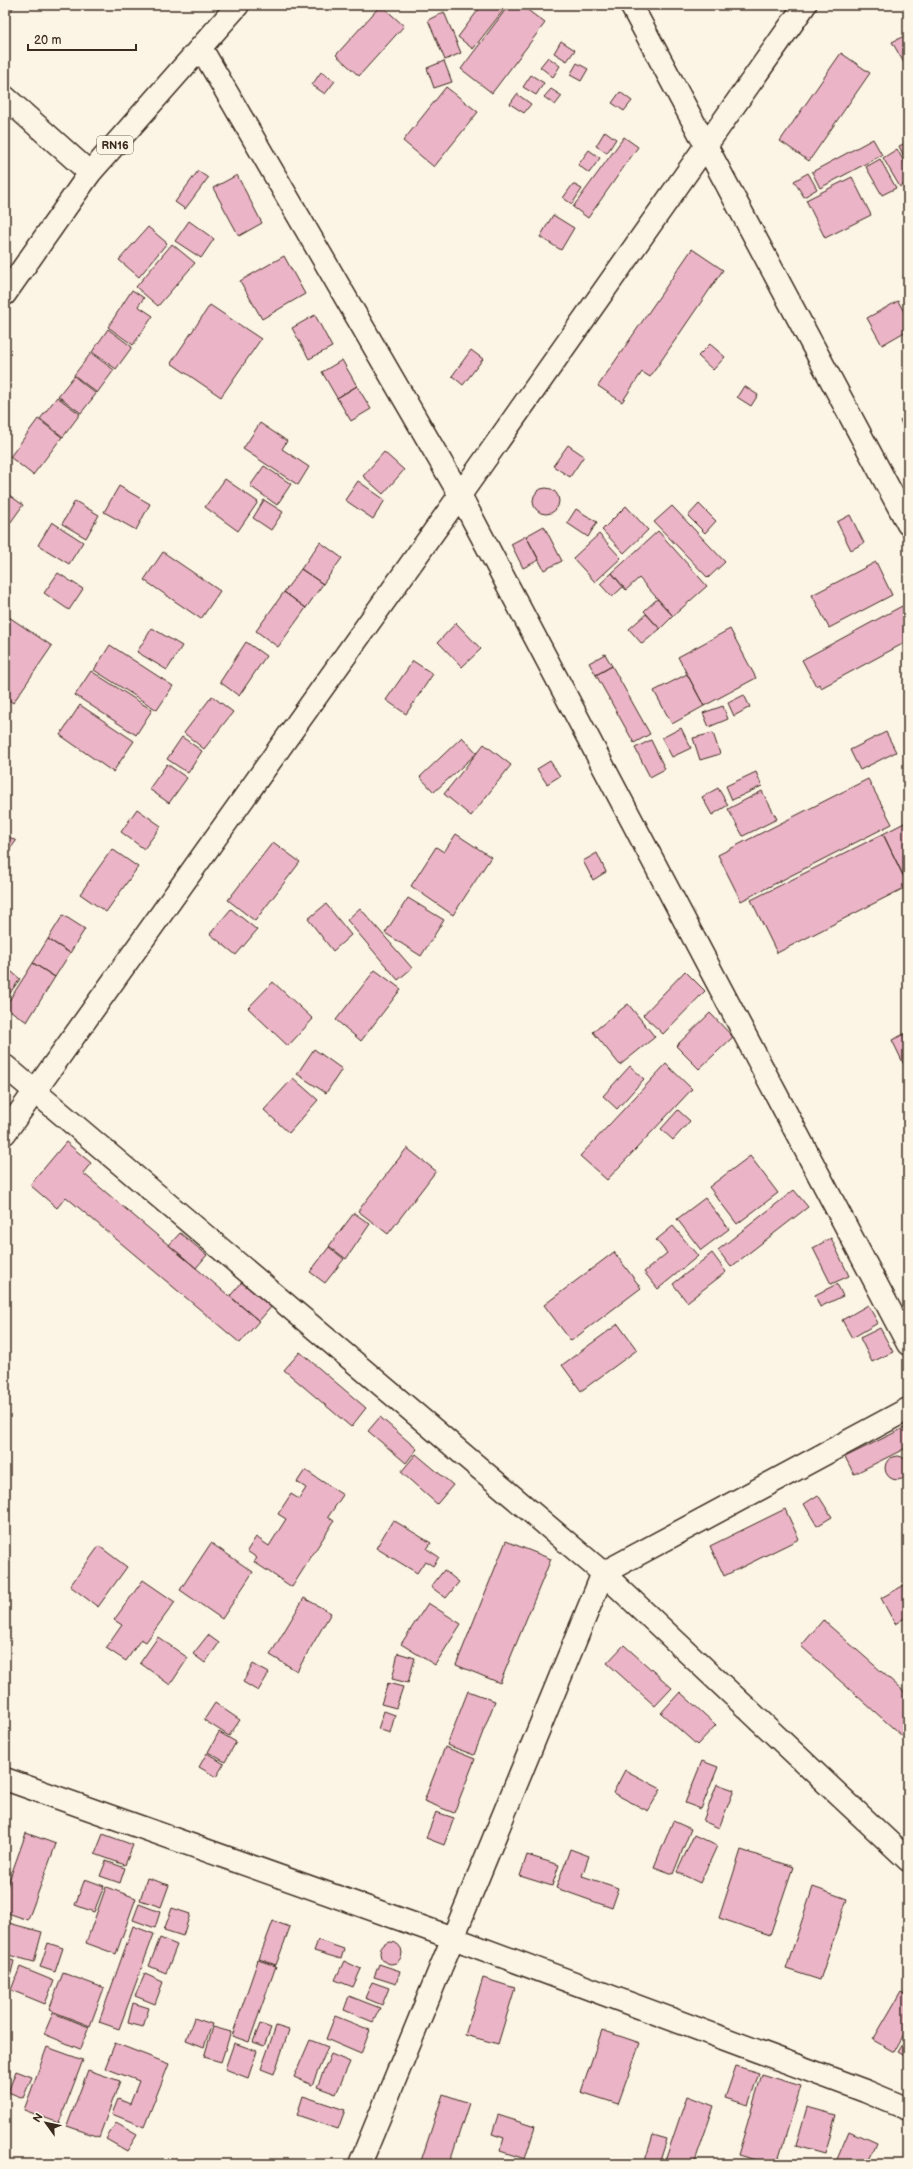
<svg xmlns="http://www.w3.org/2000/svg" width="913" height="2169" font-family="'Balsamiq Sans',sans-serif">
<style>
.building{fill:#ecb4c7;stroke:#3b2a1e}
.lines{fill:none;stroke-linecap:round;stroke-linejoin:round}
.street-casing{stroke:#3b2a1e;stroke-width:25}
.secondary-casing{stroke:#3b2a1e;stroke-width:25}
.primary-casing{stroke:#3b2a1e;stroke-width:25}
.street{stroke:#fcf5e5;stroke-width:22}
.secondary{stroke:#fcf5e5;stroke-width:22}
.primary{stroke:#fcf5e5;stroke-width:22}
.labels{text-anchor:middle;stroke-width:3.5;stroke-linejoin:round;paint-order:stroke}
.shield{fill:#fcf5e5;stroke:#75675a;stroke-width:1}
.shield-label{font-size:11px;font-weight:bold;fill:#3b2a1e}
</style>
<rect width="100%" height="100%" fill="#fcf5e5"/>
<filter id="ink" filterUnits="userSpaceOnUse"><feTurbulence type="fractalNoise" baseFrequency=".025" numOctaves="2"/><feDisplacementMap in="SourceGraphic" scale="8" xChannelSelector="R" yChannelSelector="G"/><feConvolveMatrix kernelMatrix="1 2 1 2 8 2 1 2 1" color-interpolation-filters="sRGB"/></filter>
<g filter="url(#ink)">
<path class="building" d="M5,5H15L5,19Z
M381,5L404,26L359,76L336,55Z
M482,5H501L505,8L473,49L458,37Z
M509,5H521L545,23L492,93L461,69Z
M444,12L461,53L445,60L428,20Z
M904,36L908,43L907,68L892,42Z
M561,41L575,50L567,61L554,53Z
M841,53L870,73L809,161L780,141Z
M548,57L560,66L553,77L540,67Z
M444,61L452,82L434,88L427,68Z
M577,63L588,69L581,81L570,75Z
M321,72L335,81L325,94L312,85Z
M531,75L544,83L536,95L523,87Z
M446,87L478,112L434,167L403,141Z
M551,89L562,96L555,105L544,97Z
M620,92L632,101L624,111L612,103Z
M517,94L531,104L524,113L510,104Z
M605,131L616,139L607,153L596,146Z
M624,137L638,147L588,218L573,207Z
M873,139L882,155L820,188L812,172Z
M908,142V165L899,146Z
M897,149L908,169V182L900,187L883,158Z
M589,150L600,158L589,173L578,165Z
M880,159L896,188L882,195L866,167Z
M198,171L208,178L185,209L175,202Z
M808,173L817,189L804,197L794,181Z
M237,175L262,223L239,236L213,188Z
M852,177L871,215L825,238L806,200Z
M573,184L582,189L572,204L563,198Z
M553,215L574,228L561,250L540,237Z
M189,221L214,239L201,258L175,241Z
M148,227L167,243L139,277L119,260Z
M172,244L195,263L158,306L136,287Z
M692,249L723,270L650,377L642,372L622,402L598,386Z
M284,256L305,294L262,319L240,281Z
M132,290L144,298L138,306L153,316L133,345L108,327Z
M908,292V301L904,294Z
M898,301L908,319V330L882,345L867,318Z
M210,305L261,339L221,397L171,363Z
M315,315L332,347L309,359L292,328Z
M108,329L132,347L116,369L92,352Z
M710,344L725,357L713,370L698,356Z
M471,350L483,359L463,385L452,376Z
M91,353L114,370L97,393L74,375Z
M342,360L357,386L337,398L322,372Z
M74,376L96,394L81,413L58,396Z
M357,386L371,409L351,421L337,398Z
M744,386L758,395L751,406L737,397Z
M57,397L80,414L63,437L40,419Z
M908,416V438L900,420Z
M38,419L62,437L33,475L10,457Z
M260,423L287,441L282,449L309,467L298,485L243,449Z
M568,445L584,456L570,477L553,466Z
M384,452L404,470L383,494L363,476Z
M264,466L291,484L277,505L250,486Z
M225,479L258,502L238,531L205,507Z
M358,481L385,500L373,519L345,500Z
M119,486L150,504L136,530L104,512Z
M533 501a13 13 0 1 1 26 0a13 13 0 1 1-26 0Z
M5,492L23,505L8,526L5,524Z
M264,500L283,512L271,530L253,518Z
M75,501L99,515L86,538L62,524Z
M699,504L716,521L705,533L688,516Z
M626,506L648,530L624,553L602,530Z
M672,506L725,562L708,578L654,522Z
M576,509L597,522L588,537L567,523Z
M850,515L864,543L851,550L837,522Z
M52,522L83,542L69,564L38,545Z
M544,526L562,561L544,570L526,536Z
M658,531L707,586L673,616L639,578L626,590L612,573Z
M599,534L621,558L595,582L573,558Z
M526,536L539,560L523,568L511,544Z
M320,542L342,558L323,584L301,569Z
M163,552L220,591L201,619L144,580Z
M876,562L892,595L829,628L812,595Z
M301,569L323,584L306,608L284,592Z
M58,573L83,589L69,610L44,593Z
M612,573L623,587L612,597L600,584Z
M284,592L306,608L278,647L256,631Z
M657,599L673,616L660,629L644,611Z
M902,606L908,617V641L821,688L819,684L816,686L802,660Z
M646,614L660,629L642,644L629,629Z
M6,615L52,646L13,703L5,697Z
M456,623L481,649L462,667L438,642Z
M152,628L182,646L167,670L137,652Z
M730,629L756,678L704,706L678,657Z
M246,642L266,656L239,696L220,682Z
M110,645L173,686L157,710L94,670Z
M605,654L612,666L596,675L589,663Z
M413,661L433,674L406,714L386,700Z
M612,666L650,734L634,743L596,675Z
M91,671L152,710L136,735L75,695Z
M687,674L704,706L672,724L654,691Z
M744,695L750,707L734,716L728,703Z
M212,696L233,712L204,749L184,733Z
M80,705L134,741L113,772L60,735Z
M723,706L728,719L709,727L703,713Z
M681,728L691,748L672,757L662,738Z
M886,732L896,752L860,770L850,750Z
M713,733L720,754L700,760L693,738Z
M182,737L202,751L188,773L167,759Z
M462,737L477,753L434,792L420,777Z
M651,740L665,769L650,777L635,748Z
M484,744L511,765L471,816L444,794Z
M550,761L560,776L547,784L537,769Z
M167,764L187,778L169,803L149,789Z
M756,772L762,786L732,800L726,786Z
M868,779L892,824L741,901L718,855Z
M718,788L728,805L712,815L702,797Z
M762,791L777,819L743,836L728,809Z
M137,809L161,826L144,849L121,832Z
M908,821V885L883,834Z
M5,834L16,841L5,856Z
M456,834L491,857L453,915L411,886L436,847L444,852Z
M883,834L908,886L777,953L751,900Z
M273,842L300,862L255,921L228,900Z
M112,849L138,867L106,912L80,894Z
M597,853L606,872L593,880L583,861Z
M408,898L444,920L421,956L385,933Z
M326,904L351,935L333,951L308,919Z
M360,908L412,968L398,980L347,920Z
M231,909L257,930L236,955L210,934Z
M63,915L85,929L70,953L48,939Z
M48,939L70,953L55,977L33,963Z
M33,963L55,977L27,1022L5,1007Z
M5,966L20,979L5,1000Z
M375,970L401,989L361,1041L336,1020Z
M685,971L705,991L663,1034L643,1015Z
M273,982L313,1019L288,1046L248,1008Z
M628,1004L655,1037L620,1065L593,1032Z
M710,1013L733,1037L699,1069L676,1046Z
M908,1032V1073L892,1040Z
M314,1049L342,1069L326,1093L297,1074Z
M666,1064L692,1089L607,1180L580,1156Z
M630,1066L644,1079L617,1109L603,1096Z
M293,1078L318,1100L289,1133L264,1110Z
M678,1110L690,1121L673,1140L661,1129Z
M66,1142L91,1163L83,1173L259,1321L240,1343L66,1197L57,1208L30,1185Z
M407,1148L436,1171L388,1234L358,1211Z
M750,1156L778,1193L737,1224L709,1187Z
M794,1190L808,1207L731,1267L718,1250Z
M705,1198L729,1229L701,1250L677,1219Z
M354,1213L370,1224L346,1259L329,1246Z
M673,1226L698,1256L658,1289L644,1272L667,1253L656,1240Z
M180,1233L207,1255L196,1268L169,1245Z
M831,1238L849,1276L831,1284L813,1248Z
M329,1247L344,1259L325,1283L310,1272Z
M614,1252L641,1288L571,1341L544,1305Z
M712,1253L726,1272L687,1302L673,1284Z
M242,1282L272,1306L259,1321L230,1296Z
M837,1284L843,1296L820,1307L815,1295Z
M868,1305L878,1323L852,1338L842,1320Z
M618,1324L637,1350L581,1391L562,1365Z
M880,1328L893,1352L872,1362L860,1338Z
M300,1352L366,1408L351,1427L284,1370Z
M380,1417L417,1449L406,1463L368,1431Z
M908,1426V1447L854,1474L845,1457Z
M416,1454L453,1485L437,1504L401,1472Z
M885 1468a12 12 0 1 1 24 0a12 12 0 1 1-24 0Z
M305,1470L343,1495L328,1517L334,1521L292,1587L254,1562L257,1558L247,1551L256,1537L269,1546L286,1519L278,1514L291,1494L299,1499L306,1488L297,1482Z
M818,1495L832,1517L817,1526L804,1504Z
M785,1509L799,1539L724,1576L710,1546Z
M393,1520L431,1543L427,1549L439,1557L433,1566L425,1561L417,1573L376,1548Z
M506,1541L551,1559L500,1683L456,1665Z
M211,1543L253,1572L222,1619L180,1590Z
M99,1546L127,1567L98,1607L70,1586Z
M444,1570L459,1582L446,1598L431,1587Z
M143,1580L175,1602L146,1642L141,1639L126,1661L106,1648L122,1625L114,1620Z
M908,1583V1616L895,1624L881,1598Z
M304,1598L331,1613L297,1671L270,1655Z
M428,1603L461,1624L435,1665L401,1644Z
M823,1620L908,1695V1729L902,1736L801,1646Z
M208,1635L219,1643L205,1663L193,1654Z
M158,1637L188,1658L170,1685L140,1663Z
M624,1645L672,1688L655,1706L607,1663Z
M398,1653L415,1658L408,1683L392,1679Z
M253,1664L269,1673L258,1691L243,1682Z
M388,1683L403,1687L396,1708L381,1704Z
M468,1691L495,1701L474,1755L447,1745Z
M680,1692L716,1725L697,1745L661,1713Z
M215,1703L240,1720L229,1736L204,1720Z
M384,1711L395,1715L390,1733L378,1729Z
M219,1732L236,1742L225,1762L208,1752Z
M445,1747L475,1759L454,1813L424,1801Z
M207,1753L224,1764L216,1777L199,1767Z
M702,1761L718,1767L701,1809L685,1803Z
M625,1770L661,1789L648,1811L613,1793Z
M717,1784L734,1790L719,1828L703,1821Z
M436,1812L454,1818L444,1845L426,1838Z
M673,1821L691,1829L673,1874L654,1867Z
M26,1833L56,1844L28,1920L5,1912V1892Z
M103,1834L133,1845L125,1865L95,1854Z
M694,1835L717,1846L700,1883L677,1872Z
M570,1849L589,1856L582,1876L619,1888L612,1908L556,1888Z
M741,1850L793,1867L770,1935L719,1918Z
M527,1855L559,1865L552,1886L520,1876Z
M106,1861L125,1868L120,1883L100,1876Z
M147,1878L169,1885L161,1907L140,1900Z
M85,1879L104,1886L94,1912L75,1905Z
M106,1887L136,1898L116,1954L86,1943Z
M813,1887L847,1899L820,1980L786,1969Z
M139,1904L160,1912L155,1928L133,1920Z
M172,1908L190,1914L183,1936L164,1930Z
M273,1921L290,1927L276,1965L259,1959Z
M5,1922L42,1932L34,1962L5,1954Z
M133,1926L154,1934L119,2029L99,2022Z
M160,1938L177,1945L166,1973L149,1966Z
M318,1940L344,1949L341,1959L314,1951Z
M380 1953a11 11 0 1 1 22 0a11 11 0 1 1-22 0Z
M48,1943L63,1948L55,1972L40,1967Z
M5,1959L14,1961L6,1993H5Z
M258,1960L276,1966L249,2042L232,2036Z
M344,1961L361,1969L353,1987L335,1980Z
M379,1964L400,1971L396,1984L374,1977Z
M20,1967L54,1981L45,2004L11,1990Z
M63,1973L104,1988L90,2026L49,2010Z
M145,1974L163,1982L155,2004L135,1996Z
M483,1978L515,1988L498,2044L465,2035Z
M372,1982L389,1988L382,2005L365,1998Z
M901,1992L908,1996V2027L894,2052L873,2040Z
M349,1996L380,2008L373,2022L344,2010Z
M133,2003L149,2008L143,2027L128,2023Z
M53,2013L89,2027L80,2049L44,2034Z
M335,2016L370,2030L361,2054L326,2039Z
M194,2018L212,2024L204,2047L186,2040Z
M260,2024L271,2028L264,2046L253,2042Z
M276,2026L289,2030L274,2074L261,2069Z
M213,2027L231,2032L221,2062L204,2057Z
M602,2030L640,2043L618,2104L581,2092Z
M908,2036V2058L898,2052Z
M310,2040L328,2047L312,2085L294,2077Z
M115,2043L169,2064L144,2127L112,2114L118,2099L130,2104L139,2081L105,2068Z
M234,2043L257,2051L248,2078L225,2069Z
M47,2047L83,2060L59,2123L24,2110Z
M331,2054L350,2062L336,2094L317,2087Z
M736,2066L759,2073L748,2105L725,2098Z
M88,2070L120,2081L99,2137L67,2126Z
M16,2071L32,2077L23,2098L8,2092Z
M762,2074L801,2086L777,2164H769L738,2155Z
M443,2094L469,2103L449,2164H420Z
M303,2096L345,2110L338,2129L297,2115Z
M687,2096L714,2106L694,2164H664Z
M807,2107L836,2115L825,2154L796,2146Z
M498,2115L535,2127L525,2159L500,2151L504,2138L492,2134Z
M116,2123L137,2135L127,2151L106,2139Z
M849,2131L876,2143L867,2164H835Z
M653,2135L667,2139L659,2164H644Z"/>
<g class="lines">
<defs>
<path id="street" d="M631,5L908,524
M201,48L460,495L908,1344
M5,97L90,173
M5,1133L460,495L805,5
M5,1779L453,1938L865,2091L908,2109
M360,2164L603,1573L908,1409"/>
<path id="secondary" d="M5,1066L603,1573L908,1860"/>
<path id="primary" d="M5,294L90,173L238,5"/>
</defs>
<use href="#street" class="street-casing"/>
<use href="#secondary" class="secondary-casing"/>
<use href="#primary" class="primary-casing"/>
<use href="#street" class="street"/>
<use href="#secondary" class="secondary"/>
<use href="#primary" class="primary"/>
</g>
</g>
<g class="labels">
<rect class="shield" x="97" y="136" width="36" height="18" rx="3"/>
<g class="shield-label">
<text x="115" y="149">RN16</text>
</g>
</g>
<rect width="913" height="2169" fill="none" stroke="#fcf5e5" stroke-width="20"/>
<rect x="10" y="10" width="893" height="2149" fill="none" stroke="#3b2a1e" stroke-width="1.5" filter="url(#ink)"/>
<g transform="translate(46 2123) rotate(303)" stroke="#fcf5e5" stroke-width="3" paint-order="stroke">
<path d="M0-3L7 15L0 10L-7 15Z" fill="#3b2a1e"/>
<text y="-6" font-size="11" font-weight="bold" text-anchor="middle" fill="#3b2a1e">N</text>
</g>
<path d="M28 44v6h108v-6" fill="none" stroke="#3b2a1e" stroke-width="2"/>
<text x="34" y="44" font-size="12" fill="#3b2a1e" stroke="#fcf5e5" stroke-width="3" paint-order="stroke">20 m</text>
</svg>
